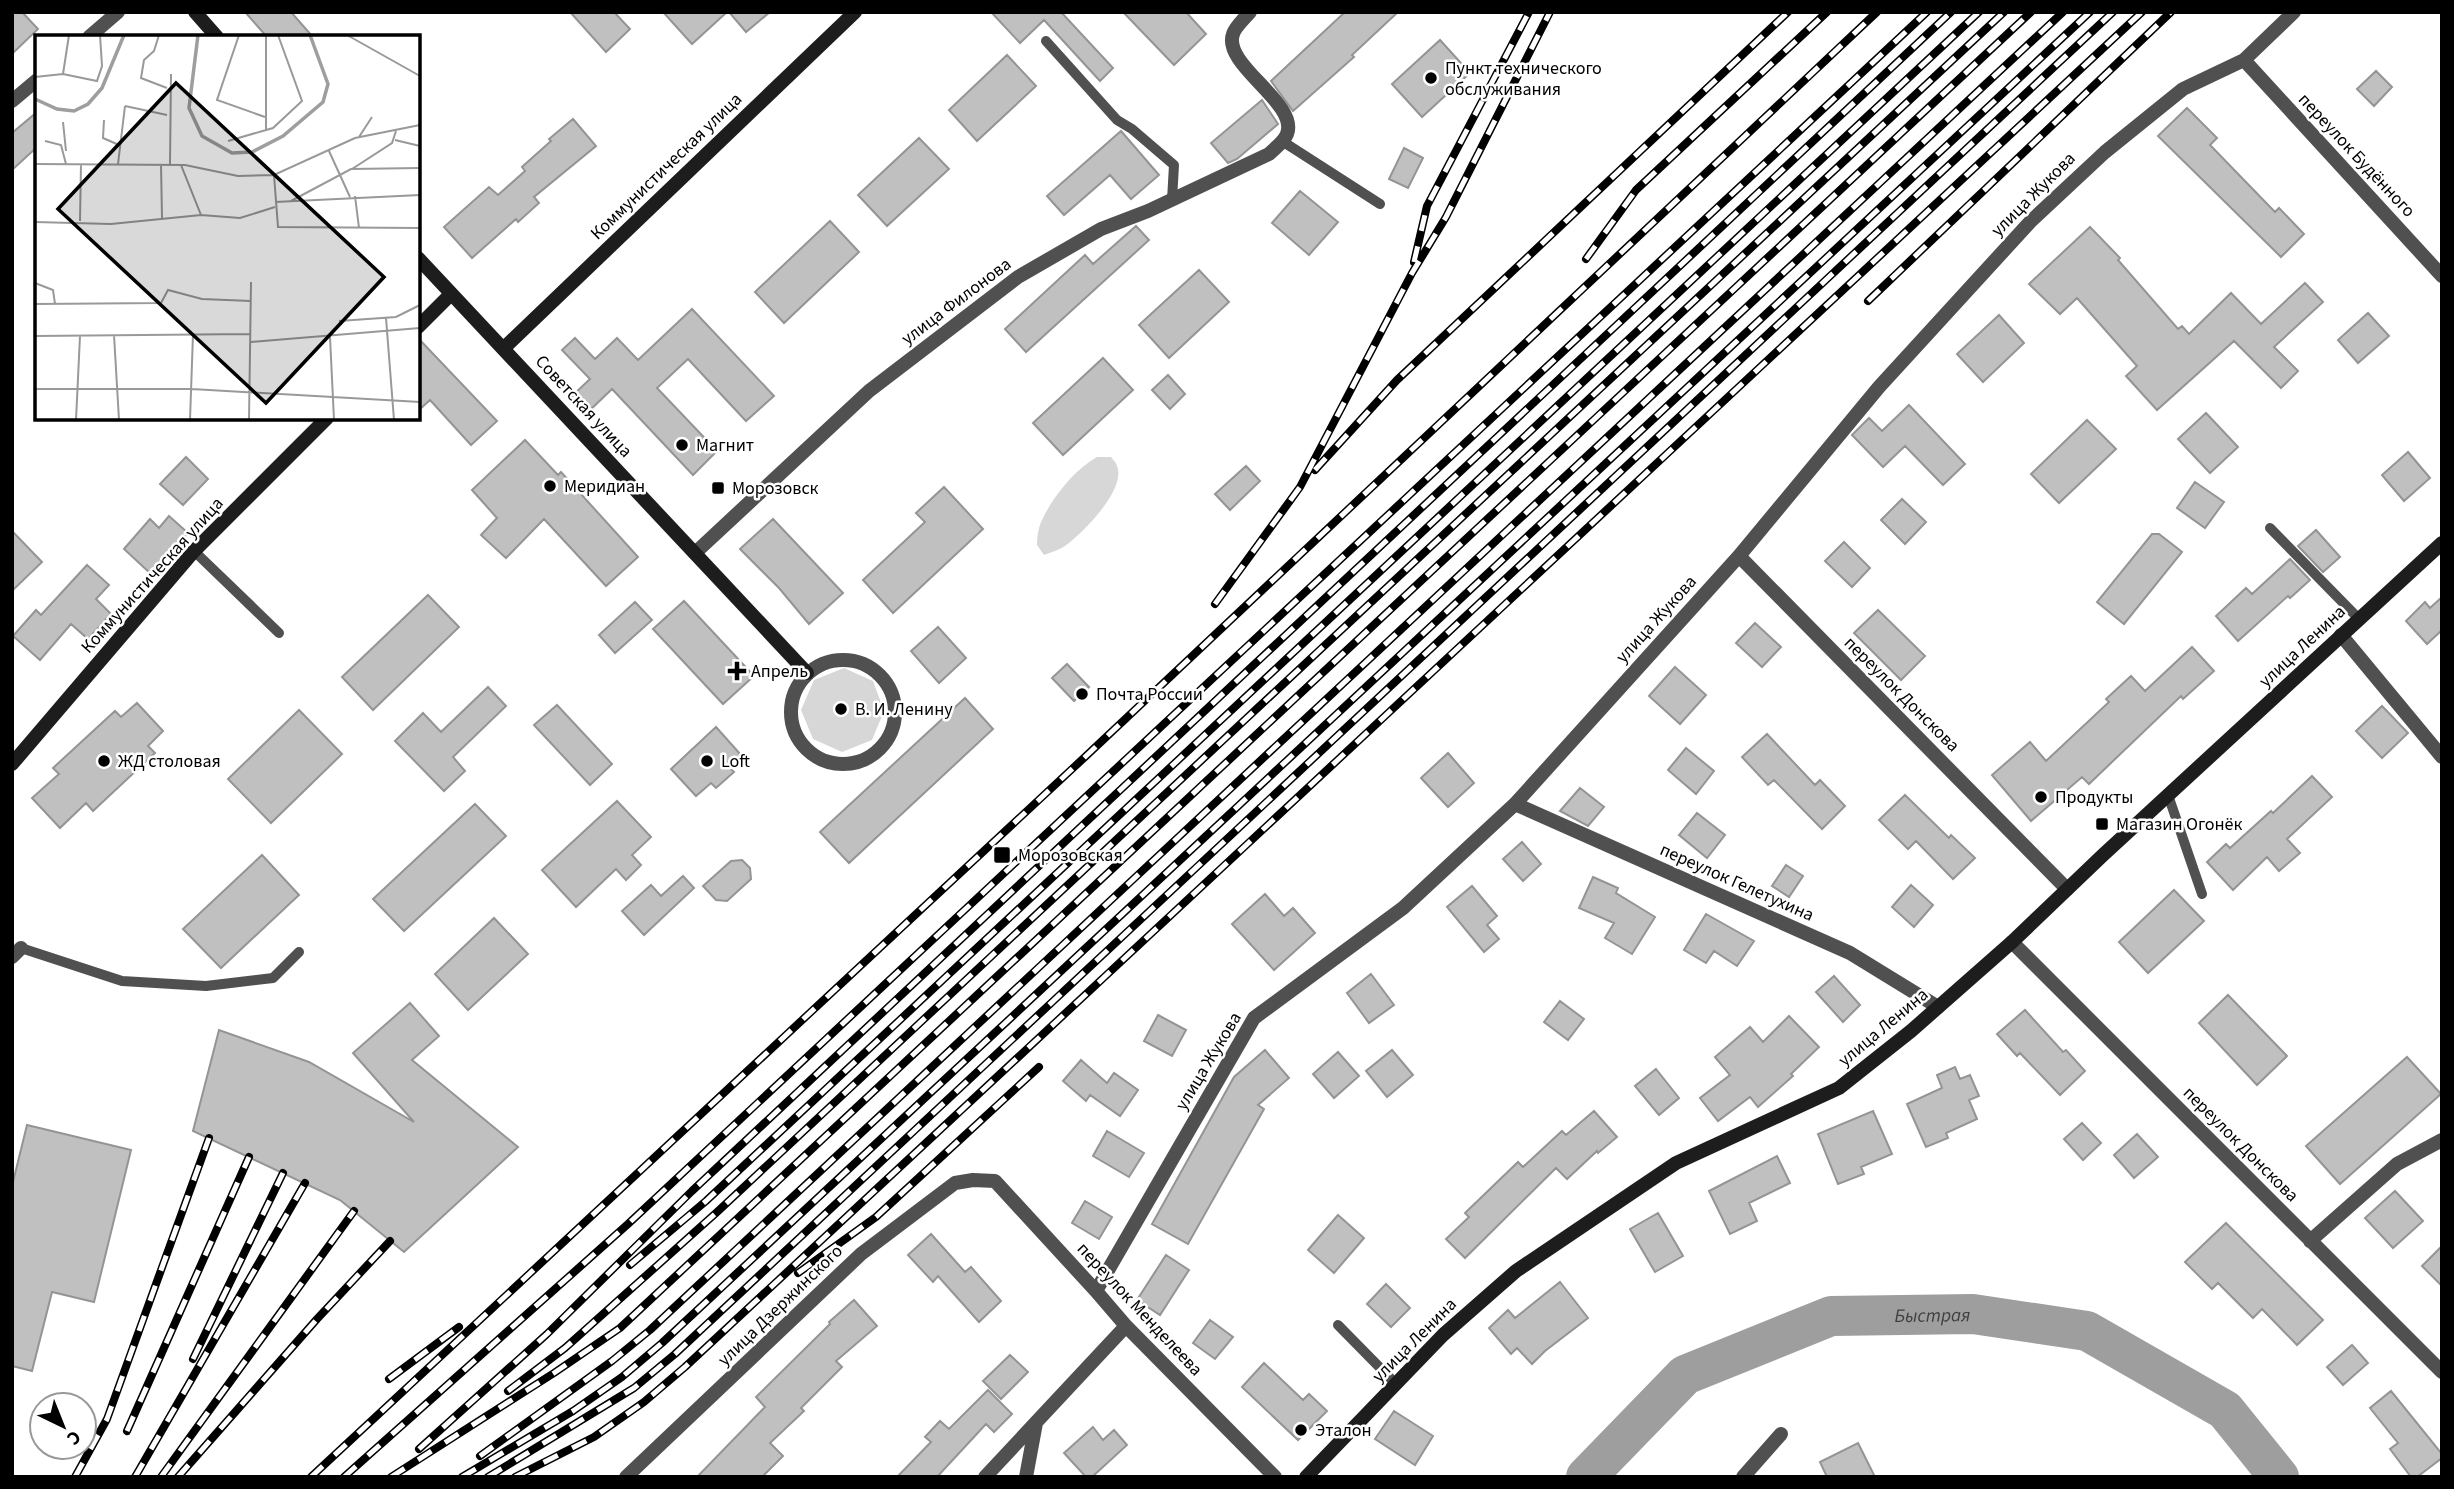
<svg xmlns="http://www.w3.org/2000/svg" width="2454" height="1489" font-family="'Source Sans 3',sans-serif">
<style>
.green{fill:#d7d7d7}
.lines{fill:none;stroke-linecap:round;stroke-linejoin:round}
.river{stroke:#9e9e9e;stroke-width:40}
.building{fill:#c0c0c0;stroke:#949494;stroke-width:2}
.lane{stroke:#505050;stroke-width:10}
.street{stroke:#505050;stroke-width:14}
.secondary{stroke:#1d1d1d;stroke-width:14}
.rail-casing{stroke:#000;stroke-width:8}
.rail{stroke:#fff;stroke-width:5;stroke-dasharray:16;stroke-linecap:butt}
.poi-dot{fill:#000;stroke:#fff;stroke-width:2.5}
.labels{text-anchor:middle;stroke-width:5;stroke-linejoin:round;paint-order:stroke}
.poi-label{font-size:18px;fill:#000;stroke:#fff;text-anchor:start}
.street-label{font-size:18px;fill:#000;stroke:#fff}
.water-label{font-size:19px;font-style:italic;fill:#3f3f3f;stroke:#fff}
.inset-river{fill:none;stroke:#9e9e9e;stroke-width:3.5}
.inset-road{fill:none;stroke:#999;stroke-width:2}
.view{fill:#000;fill-opacity:0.15;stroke:#000;stroke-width:3.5}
.inset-edge{fill:none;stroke:#000;stroke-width:3.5}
</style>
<rect width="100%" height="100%" fill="#fff"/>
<path class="green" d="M1097,457H1111C1113,460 1116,462 1117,466C1127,489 1082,534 1065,546C1059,550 1051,552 1044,555L1037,545C1037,537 1038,529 1041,522C1052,498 1074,470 1097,457Z
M844,668L873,681L884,711L872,740L842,752L813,739L801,710L814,680Z"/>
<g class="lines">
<path class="river" id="s1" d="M1586,1477L1685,1375L1831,1316L1973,1314L2087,1331L2225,1410L2279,1477"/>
</g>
<path class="building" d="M12,12H22L38,29L12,54Z
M245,12H291L313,37H267Z
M570,12H614L630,29L606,52Z
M663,12H727L692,44Z
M729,12H770L746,32Z
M991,12H1061L1113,68L1100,81L1044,20L1020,43Z
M1123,12H1186L1206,34L1174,65Z
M1345,12H1398L1352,55L1354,57L1293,111L1271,81Z
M1440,40L1470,73L1422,117L1392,84Z
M1007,55L1036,86L977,141L949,110Z
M2376,71L2392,87L2374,106L2357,89Z
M1262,100L1278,124L1237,159L1228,163L1211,143Z
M2187,108L2217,138L2210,145L2275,212L2279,208L2304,234L2281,257L2158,136Z
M37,112V147L12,170V133Z
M573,119L596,146L534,197L539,203L518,222L516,219L472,258L444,227L489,187L498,195L525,171L522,167L551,141L549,139Z
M1121,131L1159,175L1131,199L1110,175L1064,215L1047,196Z
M919,138L949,169L887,226L858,195Z
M1404,148L1423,158L1408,188L1389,179Z
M1300,191L1338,222L1309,255L1272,223Z
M830,221L859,252L784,323L755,292Z
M1136,226L1149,240L1026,352L1005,329L1085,255L1093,264Z
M2090,227L2120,258L2118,260L2178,329L2182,326L2189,334L2231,293L2261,324L2305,283L2323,302L2274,347L2298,371L2281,388L2234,341L2157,410L2126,376L2137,366L2077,298L2060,314L2029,284Z
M1199,270L1229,302L1169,358L1139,325Z
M692,309L774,396L746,421L688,359L657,388L717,451L693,475L612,389L587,413L571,397L590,379L562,350L575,338L595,359L617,338L638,360Z
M2368,313L2389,336L2358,363L2338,340Z
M1999,315L2024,343L1983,382L1957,354Z
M418,338L497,421L471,445L430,400L418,411Z
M1103,358L1133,390L1063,455L1033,423Z
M1168,375L1185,394L1170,409L1152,390Z
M1909,405L1965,464L1943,485L1905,446L1883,467L1852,435L1869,418L1882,431Z
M2206,413L2238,447L2210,473L2178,439Z
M2087,420L2116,449L2059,503L2031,474Z
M525,440L558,475L561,472L638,557L606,586L544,519L506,558L481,535L497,518L472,490Z
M2408,452L2430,478L2404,501L2382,475Z
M186,457L208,479L183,505L160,484Z
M1246,466L1260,481L1230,510L1215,494Z
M2195,482L2224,502L2205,528L2177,508Z
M944,487L983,529L893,613L863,580L925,522L916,513Z
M1902,499L1926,522L1905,544L1881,520Z
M169,516L188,533L151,574L124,549L150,519L159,528Z
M773,519L843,593L809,624L779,588L740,549Z
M2316,530L2340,557L2323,572L2298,546Z
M12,531L42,562L12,591Z
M2152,534H2159L2182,552L2124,624L2097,602Z
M1844,542L1870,568L1852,587L1825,561Z
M2290,559L2310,580L2290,598L2288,596L2238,641L2216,616L2246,588L2252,594Z
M87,565L109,585L96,599L111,614L88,639L71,624L40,660L13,636L36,610L41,615Z
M428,595L459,627L373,710L342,677Z
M2442,597V630L2427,644L2406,621L2425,602L2430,608Z
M684,601L754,676L723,704L653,629Z
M635,602L652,620L615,653L599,635Z
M1878,610L1925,656L1901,680L1854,633Z
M1755,623L1781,647L1762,667L1736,643Z
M938,627L966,658L939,683L911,651Z
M2192,647L2214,671L2183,699L2181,696L2089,784L2082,777L2031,821L1992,775L2030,742L2046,761L2109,702L2106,699L2131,676L2145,691Z
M1067,664L1089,687L1074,701L1052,678Z
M1675,667L1706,695L1680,724L1649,696Z
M488,687L506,706L453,757L465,771L444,791L395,741L423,713L441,732Z
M965,698L993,729L849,863L820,832Z
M137,703L163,731L148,746L155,753L93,811L86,803L60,828L32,798L59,774L53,768L115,711L121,717Z
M557,705L612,764L590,785L534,725Z
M2382,706L2408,733L2382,758L2356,731Z
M299,710L342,754L271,823L228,779Z
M716,727L741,755L729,767L734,772L716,788L711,783L696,796L671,769Z
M1767,734L1815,785L1820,780L1845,806L1822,829L1774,780L1768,785L1742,757Z
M1686,748L1714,771L1696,794L1668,770Z
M1448,753L1474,783L1448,807L1421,778Z
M2312,776L2332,797L2287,839L2300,853L2279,871L2267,857L2233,890L2207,862L2226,844L2230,848L2271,811L2273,813Z
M1580,788L1604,807L1588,826L1560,811Z
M1905,795L1949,838L1951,835L1975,858L1953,879L1916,841L1908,849L1879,820Z
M617,801L651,837L632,855L641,865L626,880L616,869L576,907L542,870Z
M475,804L506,836L404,931L373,899Z
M1697,813L1725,835L1707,858L1679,835Z
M1522,842L1541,864L1523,881L1503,859Z
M262,855L299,895L221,968L183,929Z
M742,860L750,868L751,879L727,901L716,900L703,886L731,861Z
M1786,865L1803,876L1789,897L1772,886Z
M683,876L694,888L644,935L622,911L651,885L661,896Z
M1593,877L1618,888L1616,893L1655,917L1632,954L1605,938L1614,923L1579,908Z
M1911,885L1933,905L1914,927L1892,907Z
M1472,886L1497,916L1487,925L1499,939L1484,952L1447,907Z
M2174,890L2204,921L2148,973L2119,942Z
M1265,894L1284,916L1293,908L1315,933L1274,970L1232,924Z
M1706,914L1754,941L1737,966L1714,951L1706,963L1684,950Z
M494,918L528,954L468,1010L435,974Z
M1371,974L1394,1005L1369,1023L1347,993Z
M1834,976L1860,1005L1843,1022L1816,992Z
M2228,995L2287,1056L2257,1085L2199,1023Z
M1560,1001L1584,1019L1568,1040L1544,1022Z
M410,1003L439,1036L412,1060L518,1147L404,1252L340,1200L193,1131L219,1030L309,1062L414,1122L353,1053Z
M2025,1010L2063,1052L2066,1050L2085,1071L2060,1095L2020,1053L2017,1056L1997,1034Z
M1158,1015L1186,1030L1172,1056L1144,1041Z
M1789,1016L1819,1047L1791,1074L1793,1076L1758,1107L1750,1097L1718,1121L1700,1098L1730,1075L1715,1057L1750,1027L1763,1042Z
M1265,1050L1289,1078L1258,1105L1264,1109L1188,1244L1152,1224L1234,1077Z
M1392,1050L1413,1075L1387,1097L1366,1071Z
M1338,1052L1359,1076L1334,1098L1313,1074Z
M2407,1057L2441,1094L2340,1184L2306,1146Z
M1081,1060L1107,1083L1114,1073L1138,1090L1120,1116L1090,1095L1086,1101L1063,1081Z
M1955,1067L1960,1079L1970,1075L1979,1096L1969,1100L1977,1119L1946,1133L1948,1138L1926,1147L1907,1104L1942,1088L1937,1075Z
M1656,1069L1679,1098L1659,1115L1635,1086Z
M1594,1111L1617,1137L1598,1153L1597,1151L1567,1179L1556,1168L1465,1258L1446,1239L1469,1217L1465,1213L1518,1162L1523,1167L1562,1131L1566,1135Z
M1873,1111L1892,1154L1861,1167L1864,1174L1838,1184L1818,1134Z
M2082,1123L2101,1143L2083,1160L2064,1139Z
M27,1125L131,1150L94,1302L52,1292L32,1371L12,1366V1186Z
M1107,1131L1144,1153L1129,1177L1093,1156Z
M2137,1134L2158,1157L2134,1178L2114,1155Z
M1777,1156L1790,1183L1749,1203L1757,1221L1730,1234L1709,1191Z
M2395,1191L2423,1221L2393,1248L2365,1218Z
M1085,1201L1112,1217L1099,1239L1072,1223Z
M1658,1213L1683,1256L1655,1272L1630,1229Z
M1338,1215L1364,1238L1334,1273L1308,1250Z
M2226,1223L2323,1320L2297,1345L2262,1309L2253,1318L2218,1283L2212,1289L2185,1262Z
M931,1234L965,1272L971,1267L1001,1301L979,1322L938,1276L933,1282L908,1255Z
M2442,1246V1286L2422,1266Z
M1166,1255L1189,1270L1160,1315L1137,1300Z
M1560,1282L1588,1318L1545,1351L1532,1364L1517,1348L1511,1354L1489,1328L1508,1310L1515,1318Z
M1386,1284L1410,1308L1391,1327L1367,1304Z
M854,1300L877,1326L836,1361L842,1367L801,1408L804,1411L770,1443L783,1456L762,1477H697L765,1407L756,1397L830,1324L829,1322Z
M1210,1320L1233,1337L1215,1359L1193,1343Z
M2352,1345L2368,1363L2343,1385L2327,1367Z
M1010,1355L1028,1372L1001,1399L983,1381Z
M1264,1363L1303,1400L1309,1394L1327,1411L1298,1440L1242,1387Z
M988,1390L1012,1414L994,1432L986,1424L937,1477H897L931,1442L925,1437L940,1421L949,1429Z
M2391,1391L2442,1454V1458L2417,1477H2411L2390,1449L2398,1443L2370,1408Z
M1394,1411L1433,1436L1415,1465L1375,1439Z
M1093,1427L1103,1440L1114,1430L1127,1445L1092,1477H1086L1064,1453Z
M1858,1443L1875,1477H1827L1820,1462Z"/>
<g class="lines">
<path class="lane" d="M1046,41L1117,120L1132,129L1174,165L1172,200
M1282,141L1380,204
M2270,528L2359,619
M194,551L279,633
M2168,795L2202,894
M21,948L122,981L206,986L273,978L299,952
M1338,1325L1396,1384"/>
<path class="street" d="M89,37L118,12
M2244,60L2442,276
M12,101L37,80
M695,553L869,391L1018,277L1101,229L1148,211L1269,154C1275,148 1284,142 1287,134C1299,103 1222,65 1233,34C1235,27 1245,18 1250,12
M1739,556L2067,889
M2341,635L2442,757
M791 712a52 52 0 1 1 104 0a52 52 0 1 1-104 0Z
M1515,804L1850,953L1938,1007
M2012,942L2442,1372
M12,957L21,948
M2310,1241L2397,1164L2442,1140
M1096,1291L1254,1018L1403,908L1515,804L1739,556L1879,387L2030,222L2105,152L2183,89L2244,60L2294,12
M626,1477L861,1254L955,1183L973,1180L995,1181L1096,1291L1126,1326L1275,1477
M985,1477L1126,1326
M1026,1477L1036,1423
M1743,1477L1781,1434"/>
<path class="secondary" d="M195,12L217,37
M418,258L807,673
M418,327L451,294
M504,348L855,12
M12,764L194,551L327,418
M1306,1477L1443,1335L1516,1271L1676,1163L1839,1088L1911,1031L2012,942L2103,855L2442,543"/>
<defs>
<path id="rail" d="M1586,259L1636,190L1827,12
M1414,262L1427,206L1529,12
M1868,301L2171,12
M1315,470L1397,380L1788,12
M1215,604L1300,487L1412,273L1446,217L1550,12
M630,1265L706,1201L1979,12
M798,1273L876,1217L1039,1067
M193,1359L283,1173
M389,1379L459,1327
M508,1391L565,1348L716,1213L2004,12
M127,1431L249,1157
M419,1449L547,1334L692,1191L1951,12
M480,1456L612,1361L650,1330L2063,12
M75,1477L107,1419L209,1138
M135,1477L305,1183
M161,1477L354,1211
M178,1477L317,1319L390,1241
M311,1477L1086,756L1877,12
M344,1477L628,1224L1927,12
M391,1477L554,1373L620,1328L2031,12
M462,1477L573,1411L622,1377L662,1343L2090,12
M488,1477L634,1388L675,1354L2113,12
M515,1477L594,1437L644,1402L685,1367L2142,12"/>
</defs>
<use href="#rail" class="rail-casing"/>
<use href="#rail" class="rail"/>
</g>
<g class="poi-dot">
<circle cx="1431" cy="78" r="7"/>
<circle cx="682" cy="445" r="7"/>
<circle cx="550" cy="486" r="7"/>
<rect x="711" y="481" width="14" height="14" rx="3.5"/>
<path d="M733.5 660.5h7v7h7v7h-7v7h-7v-7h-7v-7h7z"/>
<circle cx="1082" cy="694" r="7"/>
<circle cx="841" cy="709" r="7"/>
<circle cx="104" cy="761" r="7"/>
<circle cx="707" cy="761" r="7"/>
<circle cx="2041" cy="797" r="7"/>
<rect x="2095" y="817" width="14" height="14" rx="3.5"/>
<rect x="993" y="846" width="18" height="18" rx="3.5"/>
<circle cx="1301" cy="1430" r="7"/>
</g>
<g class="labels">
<g class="poi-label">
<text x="1445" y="74">Пункт технического<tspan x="1445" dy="21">обслуживания</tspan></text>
<text x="696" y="451">Магнит</text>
<text x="564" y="492">Меридиан</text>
<text x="732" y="494">Морозовск</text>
<text x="751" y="677">Апрель</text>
<text x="1096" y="700">Почта России</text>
<text x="855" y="715">В. И. Ленину</text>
<text x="118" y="767">ЖД столовая</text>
<text x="721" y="767">Loft</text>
<text x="2055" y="803">Продукты</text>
<text x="2116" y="830">Магазин Огонёк</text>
<text x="1018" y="861">Морозовская</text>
<text x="1315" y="1436">Эталон</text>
</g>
<g class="street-label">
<text transform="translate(2357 155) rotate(47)" y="6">переулок Будённого</text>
<text transform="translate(666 166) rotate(-44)" y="6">Коммунистическая улица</text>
<text transform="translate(2033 194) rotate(-45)" y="6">улица Жукова</text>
<text transform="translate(956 301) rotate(-37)" y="6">улица Филонова</text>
<text transform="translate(584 406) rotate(47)" y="6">Советская улица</text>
<text transform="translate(152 575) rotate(-48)" y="6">Коммунистическая улица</text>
<text transform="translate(1656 619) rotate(-48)" y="6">улица Жукова</text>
<text transform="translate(2302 646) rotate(-43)" y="6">улица Ленина</text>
<text transform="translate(1902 694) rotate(45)" y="6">переулок Донскова</text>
<text transform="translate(1737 882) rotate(24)" y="6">переулок Гелетухина</text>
<text transform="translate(1883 1027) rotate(-40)" y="6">улица Ленина</text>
<text transform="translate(1208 1061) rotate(-59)" y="6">улица Жукова</text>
<text transform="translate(2241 1144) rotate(45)" y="6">переулок Донскова</text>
<text transform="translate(780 1305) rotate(-44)" y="6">улица Дзержинского</text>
<text transform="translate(1140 1309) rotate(47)" y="6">переулок Менделеева</text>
<text transform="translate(1414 1340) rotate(-45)" y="6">улица Ленина</text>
</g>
<g class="water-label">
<text dy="7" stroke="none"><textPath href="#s1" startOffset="401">Быстрая</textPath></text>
</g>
</g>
<g transform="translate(35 35)">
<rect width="385" height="385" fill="#fff"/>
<path class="inset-river" d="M163,0L154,73L167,101L197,118L217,117L248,101L288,67L293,49L275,0M0,64L22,74L39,76L53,69L67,53L89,0"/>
<path class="inset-road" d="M124,0L119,16L109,25L106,43L132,53M204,0L182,65L230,82M231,0V96M312,0L385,41M28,39L34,0M0,42L28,39L62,46L67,31L65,0M90,71L132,80M69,85L68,103L84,110M28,87L31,116M324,102L337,82M360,105L385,111M10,106L26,110L31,129M193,106L238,93L267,66L243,0M294,116L315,162M0,129L150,130L203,141L239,140L320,103L385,90M83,129L90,71M126,129L127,183M135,129L136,39M146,130L166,180M317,134L357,108L361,96M239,140L243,192L385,193M320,161L324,193M256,166L316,134L385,133M240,167L385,160M45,186L46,129M0,187L76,189L166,180L205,183L240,172M0,248L18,255L20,269M0,269L126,268L133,255L167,264L216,266M351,283L359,385M304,286L361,282L385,270M79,300L84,385M0,301L216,299M295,302L299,385M216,307L385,293M0,354H157L385,367M41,385L45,301M155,385L158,299M214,385L216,247"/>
<path class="view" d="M141,48L349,242L231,368L23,174Z"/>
<rect width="385" height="385" class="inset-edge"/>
</g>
<rect width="2454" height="1489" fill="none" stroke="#000000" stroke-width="28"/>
<g transform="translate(63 1426) rotate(137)"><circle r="33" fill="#ffffff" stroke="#999999" stroke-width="2"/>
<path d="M0-5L12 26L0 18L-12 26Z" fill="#000000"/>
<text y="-10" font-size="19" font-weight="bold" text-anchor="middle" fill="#000000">С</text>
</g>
</svg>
